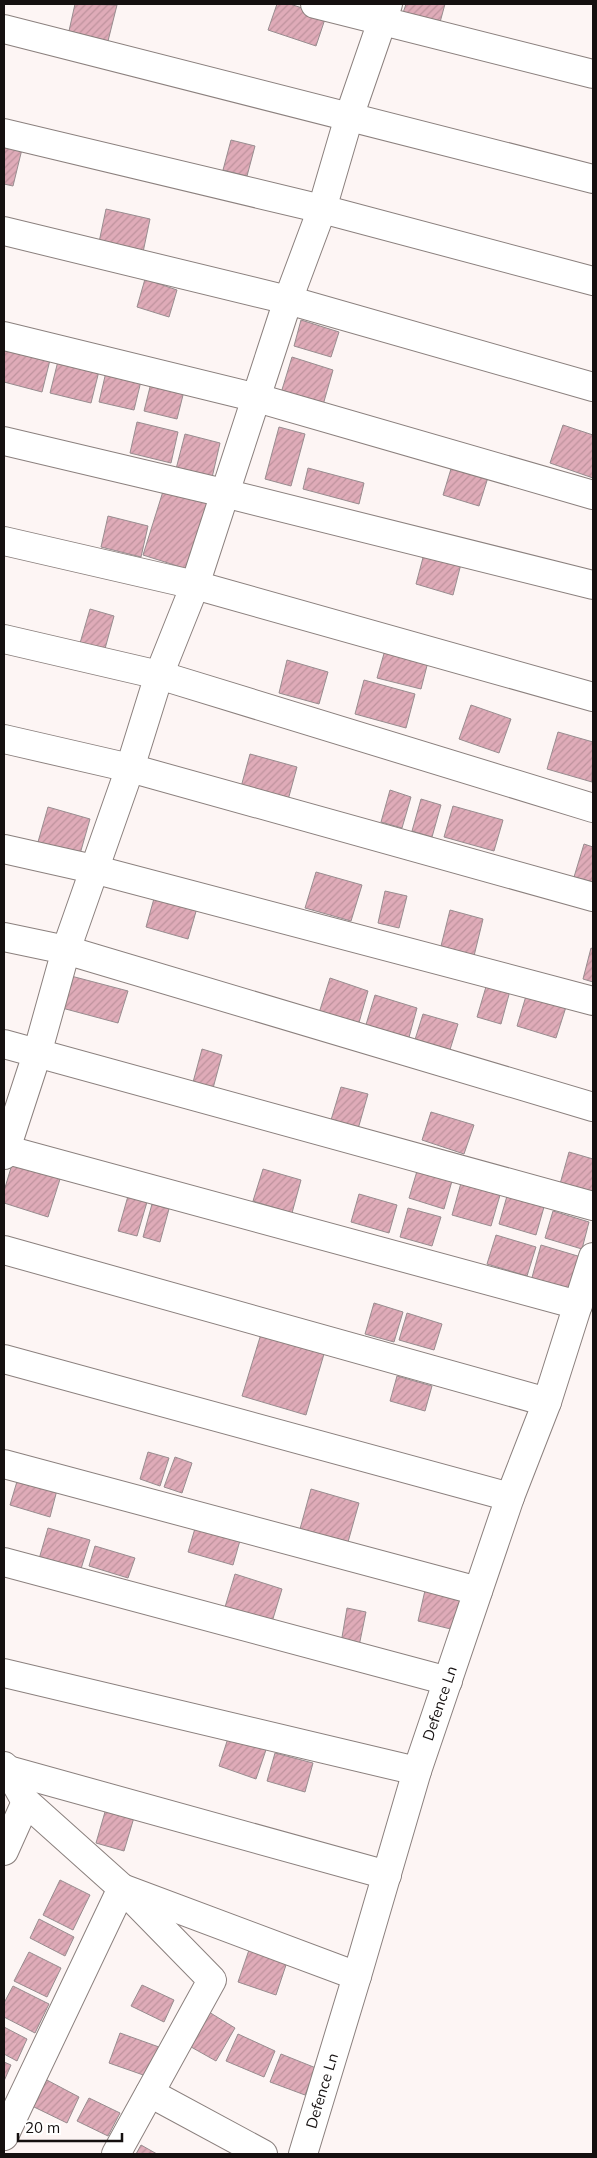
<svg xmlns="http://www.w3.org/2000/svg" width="597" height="2158" font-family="Mulish,sans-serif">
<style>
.building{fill:url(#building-hatch);stroke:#988c8f}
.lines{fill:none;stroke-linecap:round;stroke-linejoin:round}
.minor-casing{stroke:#8b807e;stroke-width:30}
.minor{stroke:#fff;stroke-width:28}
.labels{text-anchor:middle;stroke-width:4;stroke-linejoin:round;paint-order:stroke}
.street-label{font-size:15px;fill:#151010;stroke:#fff}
</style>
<defs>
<pattern id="building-hatch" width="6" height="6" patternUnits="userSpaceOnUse" patternTransform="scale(1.25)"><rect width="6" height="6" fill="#dfabb8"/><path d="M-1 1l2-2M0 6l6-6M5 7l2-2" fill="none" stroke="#be929d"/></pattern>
</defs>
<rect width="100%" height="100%" fill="#fdf5f4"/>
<path class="building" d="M75,4L117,5L108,41L69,31Z
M277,4H290L326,16L316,46L268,30Z
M406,4H445L439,26L402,16Z
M4,140L23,145L13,186L4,184Z
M231,140L255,146L247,176L223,170Z
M106,209L150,219L142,257L98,247Z
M145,279L177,290L169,317L137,307Z
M301,320L339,332L331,357L294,346Z
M4,348L50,360L42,392L4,382Z
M292,357L333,370L323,405L281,393Z
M58,361L99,371L91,403L50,393Z
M106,372L141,381L134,410L99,402Z
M151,383L184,391L177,419L144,411Z
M137,422L178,432L171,463L130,453Z
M563,425L593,435V478L550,463Z
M279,427L305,434L291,486L265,479Z
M185,434L220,443L211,482L175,473Z
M454,459L490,471L479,506L443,495Z
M308,468L364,483L359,504L303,489Z
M165,485L209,499L187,569L143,555Z
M108,516L148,526L141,557L101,547Z
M425,550L462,560L453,595L416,584Z
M90,609L114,616L103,656L78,650Z
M387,643L430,654L421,689L377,678Z
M287,660L328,672L319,704L279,693Z
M364,680L415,694L406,728L355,714Z
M471,705L511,719L499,753L459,739Z
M558,732L593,742L592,782L547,769Z
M250,754L297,767L288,800L241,787Z
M390,790L411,797L402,828L381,822Z
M421,799L441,805L432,837L412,831Z
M453,806L503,820L494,851L444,837Z
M48,807L90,819L80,854L38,842Z
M584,844L593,847V882L574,877Z
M316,872L362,885L351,921L305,908Z
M385,891L407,896L399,928L378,923Z
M155,895L197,908L188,939L146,927Z
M450,910L483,919L474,956L441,946Z
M591,948L593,949V982L583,979Z
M71,976L128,991L118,1023L62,1008Z
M330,978L368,991L358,1026L319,1013Z
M488,980L511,987L501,1024L477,1017Z
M375,995L417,1008L408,1041L365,1028Z
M526,996L566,1007L556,1038L517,1026Z
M423,1014L458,1024L448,1056L413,1046Z
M202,1049L222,1055L212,1092L192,1086Z
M341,1087L368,1094L358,1129L331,1120Z
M431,1112L474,1125L464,1154L422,1140Z
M569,1152L593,1159V1194L560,1184Z
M13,1161L61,1176L48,1217L4,1203V1191Z
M263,1169L301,1180L292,1213L253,1201Z
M417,1171L452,1181L444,1209L409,1198Z
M461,1183L500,1195L491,1226L452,1215Z
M359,1194L397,1205L389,1233L351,1222Z
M128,1196L147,1202L137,1236L118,1231Z
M507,1196L544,1207L536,1235L499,1224Z
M152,1204L169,1209L160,1242L143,1237Z
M408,1208L441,1217L432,1246L400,1237Z
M553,1211L589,1222L582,1249L545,1238Z
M496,1235L536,1247L527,1276L487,1264Z
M541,1245L581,1257L570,1293L531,1281Z
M374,1303L403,1312L394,1342L365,1334Z
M407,1313L442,1324L434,1350L399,1340Z
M261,1334L324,1354L306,1415L242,1396Z
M397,1376L432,1386L425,1411L390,1401Z
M148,1452L169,1458L160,1486L140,1479Z
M175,1457L192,1463L182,1493L164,1487Z
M18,1478L57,1490L50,1517L10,1505Z
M311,1489L359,1503L348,1542L300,1529Z
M196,1525L241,1537L233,1565L188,1552Z
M48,1528L90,1540L80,1572L39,1559Z
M95,1546L135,1558L128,1578L89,1566Z
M235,1574L282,1589L272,1622L225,1607Z
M426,1586L471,1597L463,1632L418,1621Z
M347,1608L366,1612L359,1646L341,1643Z
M230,1732L268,1744L256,1779L219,1766Z
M275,1753L313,1763L305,1792L267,1781Z
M107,1805L135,1814L124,1851L96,1843Z
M60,1880L90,1895L73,1930L43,1915Z
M39,1919L74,1937L65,1956L30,1938Z
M250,1947L288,1959L276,1995L238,1982Z
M29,1952L61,1968L47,1997L14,1981Z
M142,1985L174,2000L164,2022L131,2006Z
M13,1986L49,2004L35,2033L4,2017V2003Z
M204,2009L235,2028L216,2061L184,2043Z
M4,2027L27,2039L17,2061L4,2054Z
M120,2033L159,2047L149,2077L109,2063Z
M238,2034L275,2051L264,2077L226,2061Z
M281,2054L316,2068L305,2095L270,2082Z
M4,2062L11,2065L4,2081Z
M45,2079L79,2097L67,2123L32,2106Z
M89,2098L120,2113L108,2136L77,2121Z
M141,2145L157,2154H136Z"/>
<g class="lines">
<defs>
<g id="minor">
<path d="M315,4L593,74"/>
<path d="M4,29L593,179"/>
<path d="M4,133L322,209L593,281"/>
<path d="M4,231L288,300L593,387"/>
<path d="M4,336L257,398L593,495"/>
<path d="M4,441L224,493L593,585"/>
<path d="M4,541L195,585L593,697"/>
<path d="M4,639L159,675L593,808"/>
<path d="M4,739L130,768L593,897"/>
<path d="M4,849L93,869L593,1001"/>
<path d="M4,937L66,950L593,1107"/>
<path d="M4,1044L593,1206"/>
<path d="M4,1149L578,1305"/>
<path d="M4,1155L37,1054L66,950L130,768L159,675L195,585L288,300L322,209L349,117L388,4"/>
<path d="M4,1250L547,1402"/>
<path d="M4,1359L510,1497"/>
<path d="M4,1464L478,1591"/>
<path d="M4,1562L448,1681"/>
<path d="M4,1673L417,1771"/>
<path d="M4,1766L8,1770L26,1802L122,1888L212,1980L116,2154"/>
<path d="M8,1770L387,1875"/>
<path d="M4,1851L26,1802"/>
<path d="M150,2093L263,2154"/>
<path d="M4,2136L122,1888L357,1976"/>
<path id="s1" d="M303,2154L357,1976L417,1771L510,1497L547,1402L593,1257"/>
</g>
</defs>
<use href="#minor" class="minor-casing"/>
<use href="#minor" class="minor"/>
</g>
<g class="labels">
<g class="street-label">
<text dy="5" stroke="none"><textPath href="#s1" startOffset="471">Defence Ln</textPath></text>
<text dy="5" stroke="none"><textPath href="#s1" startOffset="66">Defence Ln</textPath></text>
</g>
</g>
<rect width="597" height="2158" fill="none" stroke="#151010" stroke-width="10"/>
<path d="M18 2133v8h104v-8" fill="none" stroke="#151010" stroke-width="2.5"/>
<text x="25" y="2133" font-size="15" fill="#151010" stroke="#ffffff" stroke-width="4" paint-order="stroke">20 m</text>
</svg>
